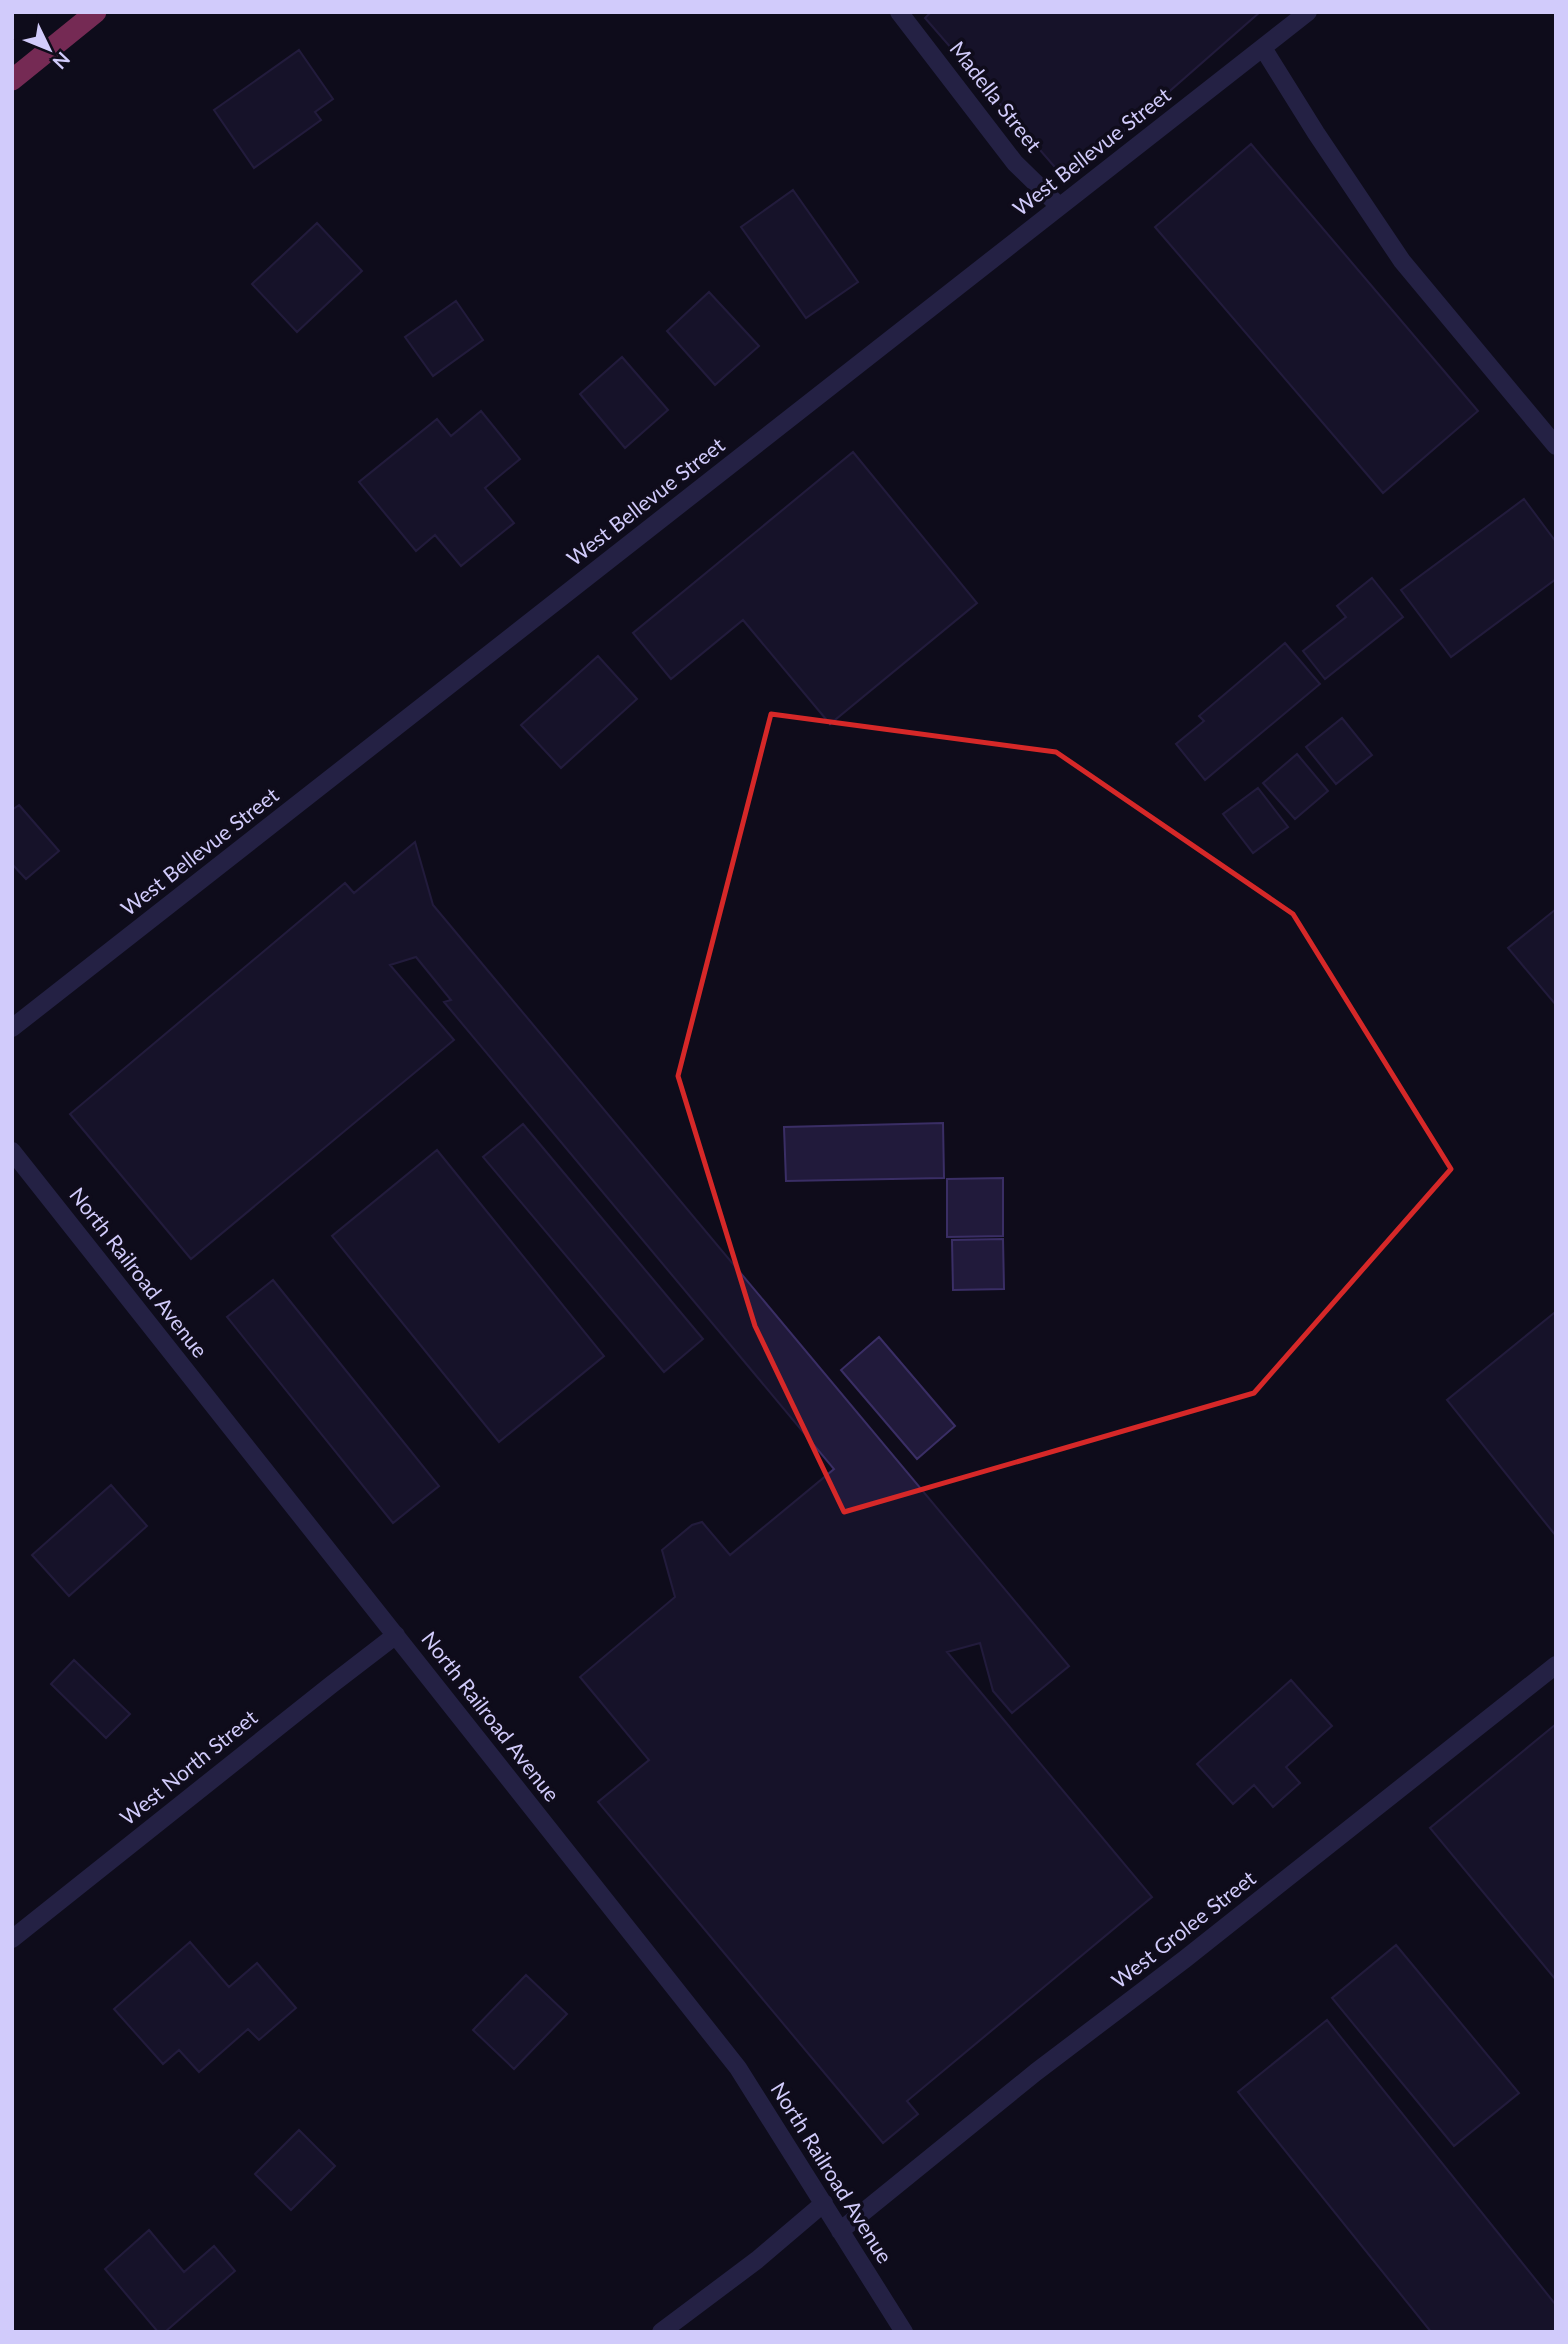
<svg xmlns="http://www.w3.org/2000/svg" width="1568" height="2344" font-family="Lato,sans-serif">
<style>
.building{fill:#211a3b;stroke:#3a2e65;stroke-width:2}
.lines{fill:none;stroke-linecap:round;stroke-linejoin:round}
.minor{stroke:#3e3b77;stroke-width:18}
.highway{stroke:#f24f9a;stroke-width:21}
.marked{fill:none;stroke:#d62828;stroke-width:5;stroke-linejoin:round}
.labels{text-anchor:middle;stroke-width:7;stroke-linejoin:round;paint-order:stroke}
.street-label{font-size:21px;fill:#d1cbfb;stroke:#0f0c1b}
</style>
<rect width="100%" height="100%" fill="#0f0c1b"/>
<path class="building" d="M931,12H1260L1067,181L925,18Z
M299,50L333,99L315,112L321,120L254,168L214,110Z
M1251,144L1478,411L1383,493L1155,227Z
M793,190L858,282L806,318L741,227Z
M317,223L362,271L297,332L252,284Z
M709,292L759,346L715,385L667,331Z
M456,301L483,340L433,376L405,337Z
M622,357L668,410L625,448L580,394Z
M481,411L520,459L485,488L514,523L461,566L435,535L416,551L359,482L437,419L451,436Z
M853,452L977,603L830,724L743,620L671,679L633,633Z
M1524,499L1556,542V579L1451,657L1401,590Z
M1372,578L1403,617L1325,679L1303,651L1346,617L1337,606Z
M1285,643L1320,684L1205,780L1176,744L1204,721L1199,716Z
M598,656L637,699L561,768L521,725Z
M1342,718L1372,755L1336,784L1306,747Z
M1297,754L1328,791L1295,819L1263,783Z
M1258,788L1288,827L1253,853L1223,814Z
M19,805L59,851L26,879L12,864V810Z
M415,842L433,905L1069,1666L1012,1713L993,1691L980,1643L947,1652L1152,1897L907,2101L918,2114L883,2143L598,1802L649,1760L580,1677L675,1597L662,1550L692,1525L702,1522L730,1555L834,1469L444,1002L451,1000L416,957L390,965L454,1040L191,1259L70,1114L345,883L354,893Z
M1556,909V1005L1508,948Z
M943,1123L944,1178L786,1181L784,1127Z
M523,1124L703,1339L664,1372L483,1157Z
M437,1150L604,1356L499,1442L332,1236Z
M1003,1178V1236L947,1237V1179Z
M1003,1239L1004,1289L953,1290L952,1240Z
M273,1280L439,1486L393,1523L227,1317Z
M1554,1313L1556,1315V1536L1447,1400Z
M879,1337L955,1426L917,1459L841,1370Z
M111,1485L147,1526L69,1596L32,1555Z
M74,1660L130,1714L106,1738L51,1684Z
M1291,1680L1332,1726L1286,1767L1300,1783L1273,1807L1254,1785L1233,1804L1197,1764Z
M1556,1724V1980L1430,1828Z
M190,1942L229,1987L257,1963L296,2008L259,2040L248,2029L199,2072L179,2050L163,2064L114,2009Z
M1396,1945L1519,2093L1454,2146L1332,1998Z
M526,1975L567,2014L514,2069L473,2030Z
M1327,2020L1556,2305V2332H1431L1238,2092Z
M299,2130L335,2166L291,2210L255,2174Z
M149,2230L184,2272L214,2246L235,2271L165,2332H158L105,2269Z"/>
<g class="lines">
<path class="minor" d="M899,12L1015,163L1059,206
M1263,48L1316,133L1402,261L1556,446
M12,1028L1308,12
M12,1151L738,2068L904,2332
M12,1939L331,1685L396,1635
M840,2231L1036,2072L1185,1959L1556,1665
M661,2332L757,2260L824,2203"/>
<path class="highway" d="M12,80L96,12"/>
</g>
<path d="M0 0H1568V2344H0ZM771,714L1056,752L1293,914L1451,1169L1254,1393L844,1512L755,1326L678,1076Z" fill="#0f0c1b" fill-opacity=".55" fill-rule="evenodd"/>
<path class="marked" d="M771,714L1056,752L1293,914L1451,1169L1254,1393L844,1512L755,1326L678,1076Z"/>
<g class="labels">
<g class="street-label">
<text transform="translate(995 97) rotate(52)" y="7">Madella Street</text>
<text transform="translate(1092 152) rotate(-38)" y="7">West Bellevue Street</text>
<text transform="translate(646 502) rotate(-38)" y="7">West Bellevue Street</text>
<text transform="translate(200 852) rotate(-38)" y="7">West Bellevue Street</text>
<text transform="translate(138 1273) rotate(52)" y="7">North Railroad Avenue</text>
<text transform="translate(490 1717) rotate(52)" y="7">North Railroad Avenue</text>
<text transform="translate(189 1768) rotate(-39)" y="7">West North Street</text>
<text transform="translate(1184 1930) rotate(-38)" y="7">West Grolee Street</text>
<text transform="translate(831 2173) rotate(58)" y="7">North Railroad Avenue</text>
</g>
</g>
<rect width="1568" height="2344" fill="none" stroke="#d1cbfb" stroke-width="28"/>
<g transform="translate(49 49) rotate(133)" stroke="#0f0c1b" stroke-width="5" paint-order="stroke">
<path d="M0-5L12 26L0 18L-12 26Z" fill="#d1cbfb"/>
<text y="-10" font-size="19" font-weight="bold" text-anchor="middle" fill="#d1cbfb">N</text>
</g>
</svg>
